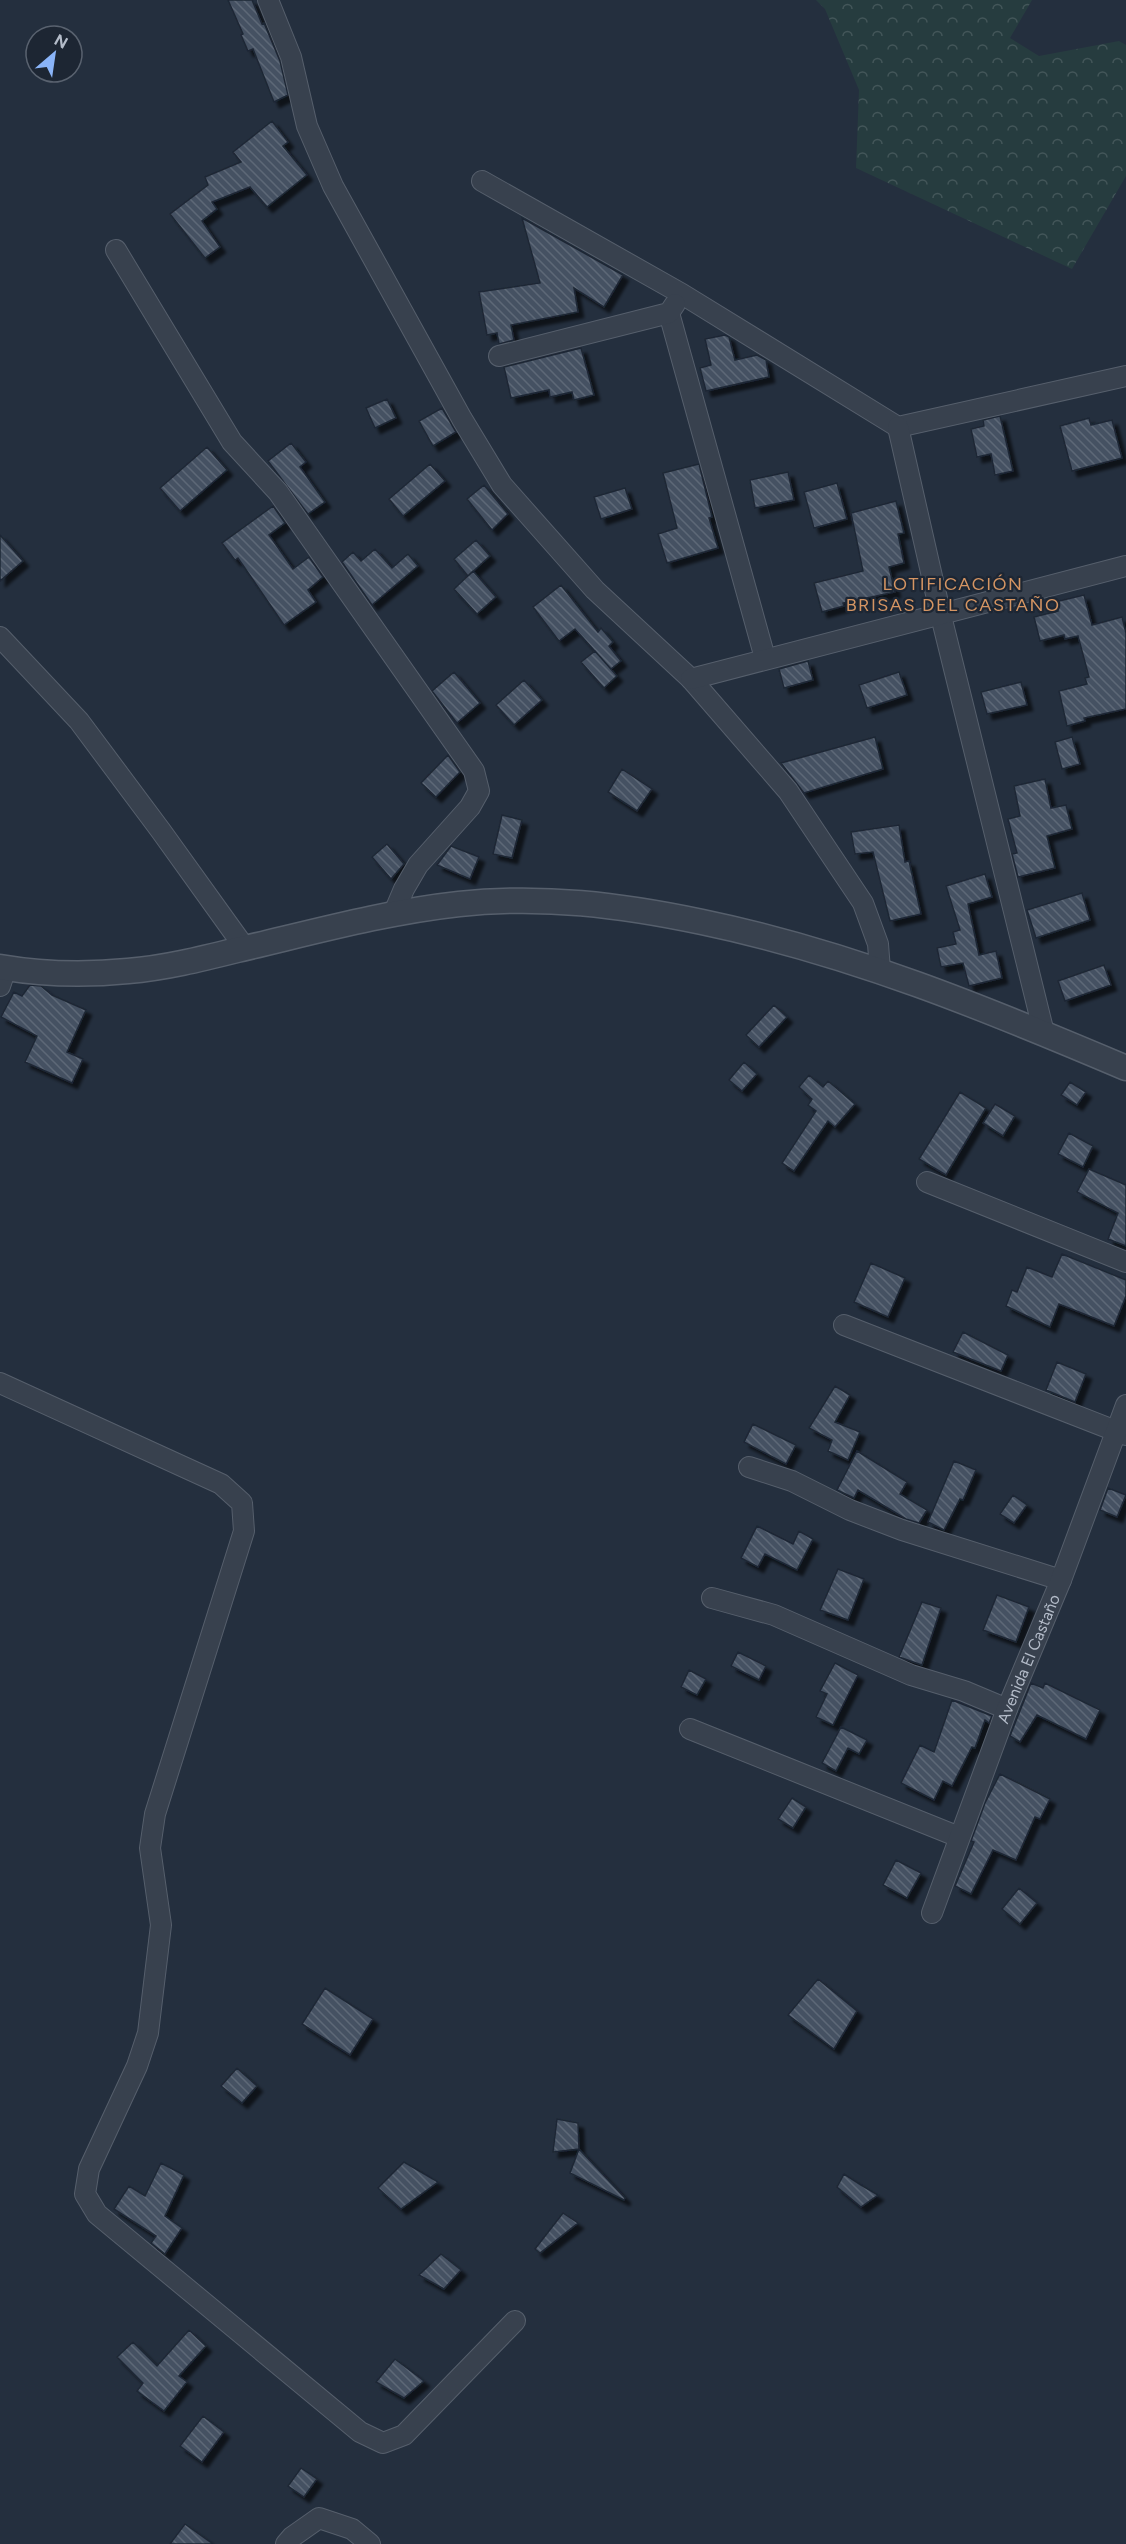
<svg xmlns="http://www.w3.org/2000/svg" width="1126" height="2544" font-family="Figtree,sans-serif">
<style>
.forest{fill:url(#forest-crowns)}
.building{fill:url(#building-back-hatch);stroke:#1f2835;stroke-width:1.5;filter:url(#shadow)}
.lines{fill:none;stroke-linecap:round;stroke-linejoin:round}
.minor-casing{stroke:#565f6c;stroke-width:22}
.tertiary-casing{stroke:#565f6c;stroke-width:27}
.minor{stroke:#38414e;stroke-width:20}
.tertiary{stroke:#38414e;stroke-width:24}
.labels{text-anchor:middle;stroke-width:4.5;stroke-linejoin:round;paint-order:stroke}
.street-label{font-size:16px;fill:#b4bcc9;stroke:#1d2633}
.neighbourhood-label{font-size:18px;letter-spacing:1.5px;fill:#d59563;stroke:#1d2633}
</style>
<defs>
<pattern id="forest-crowns" width="20" height="18" patternUnits="userSpaceOnUse" patternTransform="scale(1.5)"><rect width="20" height="18" fill="#263c3f"/><path d="M2 6a3 3 0 1 1 6 0M12 15a3 3 0 1 1 6 0" fill="none" stroke="#435659"/></pattern>
<pattern id="building-back-hatch" width="6" height="6" patternUnits="userSpaceOnUse" patternTransform="scale(1.5)"><rect width="6" height="6" fill="#455162"/><path d="M-1 5l2 2M0 0l6 6M5-1l2 2" fill="none" stroke="#5d6877"/></pattern>
<filter id="shadow"><feDropShadow dx="5.5" dy="5.5" stdDeviation="1.5" flood-color="#0009"/></filter>
</defs>
<rect width="100%" height="100%" fill="#242f3e"/>
<path class="forest" d="M816,0H1032L1010,38L1039,56L1119,41L1126,45V176L1072,269L856,168L859,90L825,9Z"/>
<path class="building" d="M228,0H252L262,24L264,23L280,61L288,95L274,102L253,49L248,51L241,35L243,34Z
M272,121L288,142L283,146L307,175L267,207L250,187L212,202L217,209L202,221L220,247L205,258L170,214L208,185L205,177L241,162L233,152Z
M522,218L623,275L604,307L574,288L578,312L511,325L514,340L499,344L497,333L487,335L479,292L540,283Z
M725,335L729,337L735,360L757,355L766,360L769,377L706,391L700,368L711,365L705,339Z
M581,348L594,395L574,400L572,392L550,397L549,390L511,398L504,367Z
M387,399L396,418L375,428L366,408Z
M442,408L456,432L433,446L419,421Z
M1000,416L1013,471L995,475L991,454L977,457L971,429L984,426L983,420Z
M1089,418L1091,425L1112,420L1122,458L1072,471L1060,426Z
M291,443L306,462L300,467L325,502L308,514L268,461Z
M207,447L227,470L180,511L160,488Z
M430,464L445,481L403,516L389,499Z
M699,464L712,517L709,518L718,548L667,563L658,534L677,528L663,473Z
M788,472L794,500L755,508L750,480Z
M837,483L847,519L814,528L804,492Z
M484,485L508,514L492,530L467,499Z
M625,488L632,509L601,519L594,497Z
M896,501L904,533L898,534L904,563L889,567L895,592L843,603L844,606L822,612L814,583L863,571L851,513Z
M273,506L285,523L269,535L293,569L309,557L323,577L308,590L316,602L284,625L238,558L235,560L222,543Z
M0,535L23,561L0,581Z
M476,540L490,556L468,576L454,559Z
M375,549L392,568L408,554L418,566L372,605L342,562L353,552L361,561Z
M473,571L496,597L477,614L454,589Z
M561,585L598,632L601,628L613,642L609,646L621,661L611,669L575,629L559,641L533,607Z
M1084,595L1092,625L1122,617L1126,633V709L1084,718L1085,721L1067,726L1059,691L1087,684L1085,678L1089,677L1078,636L1065,639L1064,635L1040,641L1034,617L1058,611L1055,602Z
M595,651L617,676L604,688L581,662Z
M808,661L813,680L784,688L779,669Z
M454,672L480,703L457,723L432,691Z
M899,672L907,695L867,708L859,685Z
M524,680L542,700L514,725L496,705Z
M1021,682L1027,705L987,714L981,692Z
M875,737L883,769L804,793L781,763Z
M1072,737L1080,764L1062,769L1055,742Z
M448,755L460,772L436,797L421,783Z
M622,769L652,789L637,811L608,792Z
M1045,779L1051,808L1066,805L1072,829L1047,836L1055,868L1018,877L1012,854L1017,853L1008,819L1020,816L1014,786Z
M502,815L522,820L512,858L493,854Z
M899,825L905,862L909,861L921,914L890,921L873,852L855,854L851,832Z
M387,844L404,864L391,879L372,857Z
M451,846L479,857L470,879L437,865Z
M985,874L992,897L968,904L979,955L996,951L1002,978L969,986L963,963L941,967L937,948L956,944L953,932L960,930L946,886Z
M1082,893L1090,920L1036,938L1027,910Z
M1104,965L1111,985L1065,1001L1058,981Z
M30,985L41,986L52,995L86,1010L67,1052L83,1059L72,1083L25,1062L37,1036L1,1017L14,992L22,996Z
M774,1005L787,1017L759,1047L746,1035Z
M744,1062L757,1074L742,1091L729,1080Z
M809,1075L823,1087L828,1081L855,1104L835,1127L828,1121L794,1171L782,1163L816,1111L808,1105L812,1099L799,1087Z
M1070,1082L1086,1092L1077,1105L1061,1095Z
M960,1092L986,1108L946,1175L919,1159Z
M995,1104L1015,1116L1003,1136L983,1123Z
M1069,1133L1093,1146L1083,1167L1058,1154Z
M1089,1169L1126,1185V1246L1108,1239L1118,1213L1077,1192Z
M1062,1254L1126,1280V1296L1114,1326L1059,1304L1050,1327L1006,1306L1012,1290L1017,1292L1027,1267L1052,1277Z
M871,1263L905,1278L888,1317L854,1302Z
M963,1332L1008,1355L1001,1371L953,1352Z
M1057,1362L1086,1374L1075,1402L1046,1390Z
M835,1386L850,1395L835,1422L860,1432L848,1460L828,1451L832,1440L809,1428Z
M753,1424L796,1445L786,1464L744,1442Z
M857,1451L907,1482L900,1494L927,1510L919,1523L906,1519L858,1490L854,1498L837,1490Z
M954,1461L976,1470L963,1500L960,1499L944,1530L928,1522Z
M1108,1488L1126,1495L1117,1517L1100,1510Z
M1013,1495L1027,1505L1014,1523L1000,1514Z
M757,1526L793,1544L799,1531L813,1539L797,1570L765,1554L758,1567L741,1558Z
M838,1569L864,1579L848,1620L820,1610Z
M997,1595L1029,1607L1016,1642L983,1630Z
M922,1602L941,1608L922,1665L899,1657Z
M738,1652L766,1666L759,1680L731,1666Z
M835,1663L858,1675L833,1725L816,1717L827,1694L820,1691Z
M689,1670L706,1679L697,1695L681,1687Z
M1031,1683L1043,1688L1045,1683L1100,1710L1086,1739L1037,1715L1020,1742L1010,1736Z
M952,1700L992,1716L989,1723L985,1720L975,1748L972,1747L952,1786L943,1781L934,1800L901,1783L920,1745L934,1752Z
M841,1727L867,1740L859,1754L848,1748L836,1771L822,1763Z
M1000,1774L1050,1799L1040,1819L1035,1817L1016,1860L993,1850L971,1894L955,1886L974,1842L971,1841L985,1803Z
M792,1798L806,1807L793,1828L778,1819Z
M896,1860L921,1873L907,1898L883,1885Z
M1019,1888L1037,1903L1020,1924L1002,1909Z
M818,1979L857,2011L834,2049L788,2015Z
M325,1988L373,2019L350,2055L302,2024Z
M237,2068L257,2086L242,2103L221,2086Z
M557,2119L578,2123L579,2149L553,2152Z
M579,2149L625,2198L624,2200L570,2173Z
M404,2162L438,2182L401,2209L378,2188Z
M161,2163L184,2175L165,2216L182,2228L165,2254L151,2243L156,2236L114,2209L129,2186L145,2196Z
M844,2174L861,2185L878,2195L861,2207L837,2187Z
M563,2213L578,2223L540,2253L535,2249Z
M441,2254L461,2270L444,2289L419,2275Z
M189,2330L206,2346L179,2376L187,2382L164,2411L137,2391L143,2383L117,2357L133,2342L157,2366Z
M395,2359L424,2381L404,2398L376,2382Z
M203,2416L224,2432L202,2462L180,2446Z
M301,2468L317,2479L304,2497L288,2486Z
M185,2524L213,2544H170Z"/>
<g class="lines">
<defs>
<g id="minor">
<path d="M268,0L291,57L307,126L333,186L462,419L502,485L595,590L691,679L788,791L863,903L878,944L880,970"/>
<path d="M482,181L682,294L898,427L1126,376"/>
<path d="M116,250L232,442L278,492L474,771L479,791L470,807L418,865L404,889L393,915"/>
<path d="M669,313L765,658"/>
<path d="M499,356L669,313L675,304"/>
<path d="M898,427L941,616L1044,1033"/>
<path d="M0,637L79,721L161,831L245,948"/>
<path d="M691,679L1126,566"/>
<path d="M0,986L6,968"/>
<path d="M927,1182L1126,1262"/>
<path d="M844,1325L1126,1435"/>
<path d="M0,1383L221,1484L242,1503L244,1531L155,1814L150,1848L161,1925L148,2033L137,2066L89,2169L85,2194L97,2214L360,2432L383,2443L404,2435L515,2321"/>
<path d="M749,1467L792,1481L850,1510L902,1530L1061,1580"/>
<path d="M712,1598L774,1615L911,1675L964,1691L1007,1709"/>
<path d="M690,1729L959,1837"/>
<path id="s1" d="M932,1913L1007,1709L1061,1580L1126,1405"/>
<path d="M286,2544L292,2537L319,2518L352,2529L370,2544"/>
</g>
<path id="tertiary" d="M0,967C41,974 87,975 128,971C165,968 201,959 237,950C310,933 385,912 459,904C542,895 621,905 702,922C851,953 987,1009 1126,1068"/>
</defs>
<use href="#minor" class="minor-casing"/>
<use href="#tertiary" class="tertiary-casing"/>
<use href="#minor" class="minor"/>
<use href="#tertiary" class="tertiary"/>
</g>
<g class="labels">
<g class="street-label">
<text dy="6" stroke="none"><textPath href="#s1" startOffset="272">Avenida El Castaño</textPath></text>
</g>
<g class="neighbourhood-label">
<text x="953" y="590">LOTIFICACIÓN<tspan x="953" dy="21">BRISAS DEL CASTAÑO</tspan></text>
</g>
</g>
<g transform="translate(54 54) rotate(29)"><circle r="28" fill="#1d2633" stroke="#59626f" stroke-width="1.5"/>
<path d="M0-4.5L10 22L0 15L-10 22Z" fill="#8ab4f8"/>
<text y="-9" font-size="16" font-weight="bold" text-anchor="middle" fill="#b4bcc9">N</text>
</g>
</svg>
